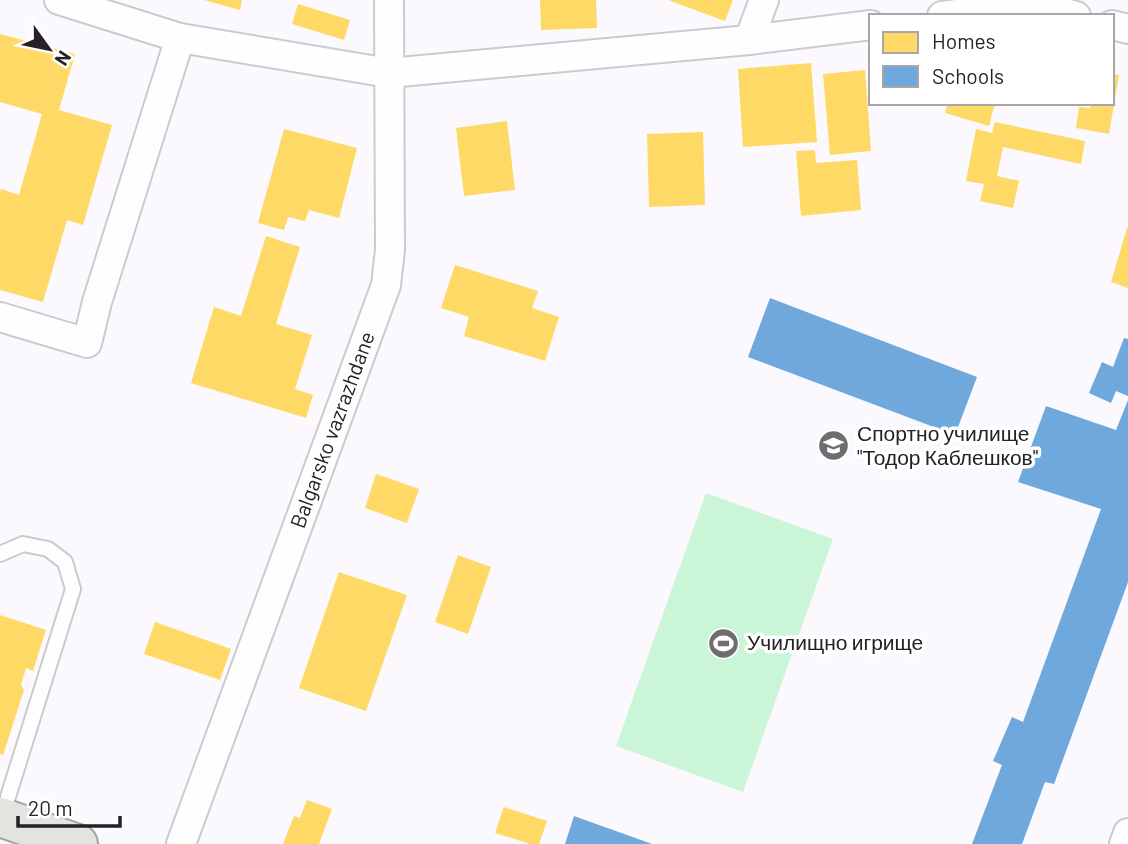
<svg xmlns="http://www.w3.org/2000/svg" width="1128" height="844" font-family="Barlow,sans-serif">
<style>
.green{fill:#caf5d6}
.homes{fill:#ffd966}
.schools{fill:#6fa8dc}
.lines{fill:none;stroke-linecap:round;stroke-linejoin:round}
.service-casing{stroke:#cccace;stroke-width:18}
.minor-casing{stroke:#cccace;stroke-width:32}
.primary-casing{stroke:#a2a49e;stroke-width:42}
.service{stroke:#fefeff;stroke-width:14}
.minor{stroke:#fefeff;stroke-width:28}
.primary{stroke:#e2e4df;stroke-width:38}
.labels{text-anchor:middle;stroke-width:7;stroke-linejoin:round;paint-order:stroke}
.street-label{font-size:21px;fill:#252126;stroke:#fff}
.poi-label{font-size:21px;fill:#252126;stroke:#fff;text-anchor:start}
</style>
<rect width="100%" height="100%" fill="#fbf9fd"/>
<path class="green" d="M706,493L833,539L743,792L616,746Z"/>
<path class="homes" d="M204,0H242L240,10Z
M540,0H596L597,28L541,30Z
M668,0H733L725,21Z
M298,4L350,20L344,40L292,24Z
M0,34L75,54L59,110L112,125L83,225L67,220L43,302L0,290V192L1,189L19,195L42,114L0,102Z
M811,63L817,142L743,147L738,69Z
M865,70L871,151L830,155L823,74Z
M1112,74L1119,75L1109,134L1076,128L1079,107L1090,108L1091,103H1112Z
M948,103H995L989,126L945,113Z
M507,121L515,190L464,196L456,128Z
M995,122L1085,141L1081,164L1003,147L997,176L1019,181L1013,208L980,201L984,184L966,181L976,129L992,133Z
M284,129L357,148L339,218L309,210L305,221L288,217L284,230L258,223Z
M703,132L705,205L649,207L647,134Z
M815,150L816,163L857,160L861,210L801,216L796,151Z
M1127,228H1128V288L1111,282Z
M266,236L300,247L276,324L312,335L295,389L313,395L306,418L191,383L214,307L241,316Z
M455,265L538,291L532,308L559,317L545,361L464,336L469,317L441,308Z
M376,474L419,489L407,523L365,508Z
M458,555L491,567L468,634L435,622Z
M339,572L407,595L366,711L299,688Z
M0,615L46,630L33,671L26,668L21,685L24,690L3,755L0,754Z
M155,622L231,649L220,680L144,654Z
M307,800L332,809L319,844H283L294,816L300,818Z
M504,807L547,821L539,844H530L495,833Z"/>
<path class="schools" d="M770,298L977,377L955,435L748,357Z
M1124,338L1128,339V396L1116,391L1111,403L1089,393L1102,362L1113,367Z
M1128,400V582L1054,784L1045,782L1022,844H972L1002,765L993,761L1012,717L1023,722L1101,509L1018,482L1046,406L1116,430Z
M574,816L652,844H565Z"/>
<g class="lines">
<defs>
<path id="service" d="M0,554L23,544L48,549L65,562L73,589L2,816"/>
<g id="minor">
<path d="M59,0L180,38L389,73L749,40L871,25"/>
<path d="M942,16L1032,4L1076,16"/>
<path d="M1112,25L1128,29"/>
<path d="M749,40L764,0"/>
<path d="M0,317L87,343L97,302L180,38"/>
<path id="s1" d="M181,844L386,285L390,250L389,0"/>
<path d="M1124,844L1128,833"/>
</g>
<path id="primary" d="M0,817L78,844"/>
</defs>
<use href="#service" class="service-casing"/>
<use href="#minor" class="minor-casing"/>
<use href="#primary" class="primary-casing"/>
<use href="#service" class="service"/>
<use href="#minor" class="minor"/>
<use href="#primary" class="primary"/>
</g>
<defs>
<symbol id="school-disc" viewBox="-11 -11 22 22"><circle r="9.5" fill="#706d71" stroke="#fff"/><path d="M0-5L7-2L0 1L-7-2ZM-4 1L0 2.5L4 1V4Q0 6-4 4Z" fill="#fff"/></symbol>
<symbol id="stadium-disc" viewBox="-11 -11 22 22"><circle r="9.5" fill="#706d71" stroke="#fff"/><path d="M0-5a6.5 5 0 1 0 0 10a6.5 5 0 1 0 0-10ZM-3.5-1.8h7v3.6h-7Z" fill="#fff"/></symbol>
</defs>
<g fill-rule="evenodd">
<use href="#school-disc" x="816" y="428" width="35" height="35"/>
<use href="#stadium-disc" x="706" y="626" width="35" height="35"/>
</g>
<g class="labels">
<g class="street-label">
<text dy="7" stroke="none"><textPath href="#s1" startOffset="441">Balgarsko vazrazhdane</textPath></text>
</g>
<g class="poi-label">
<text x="857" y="441">Спортно училище<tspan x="857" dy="24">"Тодор Каблешков"</tspan></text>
<text x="747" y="650">Училищно игрище</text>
</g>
</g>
<rect x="869" y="14" width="245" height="91" fill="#ffffff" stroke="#a8a6a8" stroke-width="2"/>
<rect x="883" y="32" width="35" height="21" fill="#ffd966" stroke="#a8a6a8" stroke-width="2"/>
<text x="932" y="49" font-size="21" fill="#252126">Homes</text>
<rect x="883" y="66" width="35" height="21" fill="#6fa8dc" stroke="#a8a6a8" stroke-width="2"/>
<text x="932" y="84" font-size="21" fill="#252126">Schools</text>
<g transform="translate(49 49) rotate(123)" stroke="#ffffff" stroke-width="5" paint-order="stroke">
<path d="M0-5L12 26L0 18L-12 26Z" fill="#252126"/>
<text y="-10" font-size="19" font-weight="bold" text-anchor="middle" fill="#252126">N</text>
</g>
<path d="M18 816v10h102v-10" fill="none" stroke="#252126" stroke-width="3.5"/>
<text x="28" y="816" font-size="21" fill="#252126" stroke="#ffffff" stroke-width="5" paint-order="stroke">20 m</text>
</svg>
